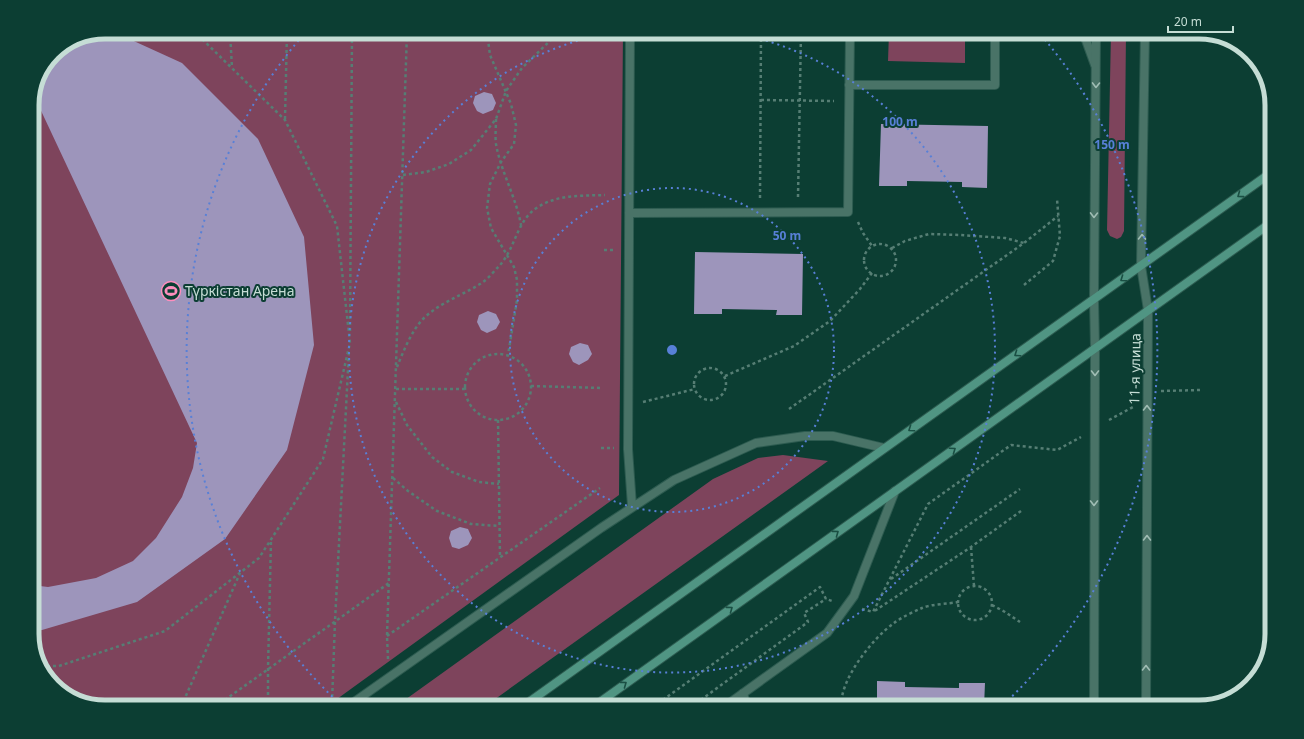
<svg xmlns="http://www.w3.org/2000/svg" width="1304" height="739" font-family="'Noto Sans',sans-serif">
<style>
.green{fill:#7e445c}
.building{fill:#9d95bb}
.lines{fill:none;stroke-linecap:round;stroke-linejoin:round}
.service-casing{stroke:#2d5b50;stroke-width:10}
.minor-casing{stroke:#2d5b50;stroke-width:10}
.secondary-casing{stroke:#2d5b50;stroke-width:10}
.path{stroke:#567e74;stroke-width:2.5;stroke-dasharray:3 3;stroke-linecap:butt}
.service{stroke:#497367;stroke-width:8}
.minor{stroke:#497367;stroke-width:8}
.secondary{stroke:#509583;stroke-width:8}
.oneway{stroke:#a0bdb4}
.oneway2{stroke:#1a4f43}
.ring{fill:none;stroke:#5880d7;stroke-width:2;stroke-dasharray:2 4}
.labels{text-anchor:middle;stroke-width:4;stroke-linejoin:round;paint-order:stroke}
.poi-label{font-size:14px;fill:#c5ddd5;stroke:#0c3e33;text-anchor:start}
.street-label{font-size:14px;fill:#c5ddd5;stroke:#0c3e33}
.rim{fill:none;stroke:#c5ddd5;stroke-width:5}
.centre{fill:#5880d7;stroke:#0c3e33;stroke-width:2}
.ring-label{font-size:12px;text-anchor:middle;font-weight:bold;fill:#5880d7;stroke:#0c3e33;stroke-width:4;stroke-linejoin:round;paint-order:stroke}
</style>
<rect width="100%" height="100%" fill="#0c3e33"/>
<path class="green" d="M105,32H623L619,495L326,707H105L69,697L44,674L32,638V101L54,53L77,37Z
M889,32H965V63L888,61Z
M1111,32H1126L1124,231L1121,237L1117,239L1110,236L1107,230Z
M783,455L828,461L484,707H395L713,479L758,458Z"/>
<path class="building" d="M105,32H114L182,63L258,139L304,237L314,345L287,450L225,539L137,602L42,630H32V585L48,587L96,578L133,561L156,538L182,497L193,468L197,443L36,100L33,98L54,53L77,37Z
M484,92L492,94L496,103L493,110L483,114L477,111L473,103L475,96Z
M881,124L988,126L987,188L962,187V182L907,181V186H879Z
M695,252L803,254L802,315H776L777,310L722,309V314H694Z
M488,311L496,314L500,322L496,329L487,333L481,330L477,322L479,315Z
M580,343L588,345L592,354L588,360L579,365L573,362L569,354L571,347Z
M460,527L468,529L472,538L468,545L459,549L452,547L449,538L451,531Z
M877,681L905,682V687L959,688V683H985L984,707H877Z"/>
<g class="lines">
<defs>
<path id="service" d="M630,32L628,449L632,506
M1083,32L1095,65
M849,85H995V32
M629,213L848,212L850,32
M743,693L747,707
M347,707L601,528L674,480L756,443L805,436H833L884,448
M724,707L827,633L854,596L895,491"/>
<path id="minor" d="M1145,32L1141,266L1148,310L1146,707
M1094,707L1095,348L1094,299L1096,32"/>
<path id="secondary" d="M522,707L1272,172
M593,707L1272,222"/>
</defs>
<use href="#service" class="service-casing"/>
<use href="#minor" class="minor-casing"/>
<use href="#secondary" class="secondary-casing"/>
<path class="path" d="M230,32L232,68
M470,32L487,34
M487,32L490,55L511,104L516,125L514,144L501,162L490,184L487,208L491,228L514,267L517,280V300L508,355
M761,100L834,101
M285,119L287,32
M496,119C496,127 495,136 496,144C501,172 516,197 521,225
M403,175L426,172L449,164L471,150L496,119L506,91L522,68L559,32
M798,197L801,32
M760,198L761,32
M858,222L863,233L872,246
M864 260a16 16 0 1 1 32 0a16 16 0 1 1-32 0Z
M892,248L905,241L929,234L960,235L1005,238L1024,243
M604,250H614
M1024,285L1053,261L1060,236L1057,199
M350,331L352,32
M465 387a33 33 0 1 1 66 0a33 33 0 1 1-66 0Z
M397,367C403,352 412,330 423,319C440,302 464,295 483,282C489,278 495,270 500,265C515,248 517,222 535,209C556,194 581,196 605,195
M694 384a16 16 0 1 1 32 0a16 16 0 1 1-32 0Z
M725,376L794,346L830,321L860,289L872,273
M531,386L602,388
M396,389H465
M1161,391L1201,390
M396,402L407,425L432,457L452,472L479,482L499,484
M643,402L695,389
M789,409L1024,243L1058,216
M498,420L500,557
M1109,420L1133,407
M601,448H614
M393,478L408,491L437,511L471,524L499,526
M1021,511L971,547L873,612L928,504L1011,445L1057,450L1081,437
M971,547L974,586
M891,579L1020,489
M958 603a17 17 0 1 1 34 0a17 17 0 1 1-34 0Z
M992,605L1005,612L1020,622
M862,609L873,612
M387,636L600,488
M388,659L387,636L407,32
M41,666H59L165,631L259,558L323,459L350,343L337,226L285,120L200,37L188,32
M332,703L335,621L349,350
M762,706L841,703
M181,707L240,573
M215,707L389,583
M268,707V669L271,540
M653,707L820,587L826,599L832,601
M691,707L808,622L804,613L826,599
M841,707C840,679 872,639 894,623C902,617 913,612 922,608C931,604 948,604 958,602"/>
<use href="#service" class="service"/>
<use href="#minor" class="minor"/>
<use href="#secondary" class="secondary"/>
</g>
<defs><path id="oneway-chevron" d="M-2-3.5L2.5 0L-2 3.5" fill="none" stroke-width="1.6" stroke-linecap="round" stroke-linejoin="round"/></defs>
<g class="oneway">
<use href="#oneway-chevron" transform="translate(1096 85) rotate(91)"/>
<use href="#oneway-chevron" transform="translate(1094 215) rotate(91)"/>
<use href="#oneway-chevron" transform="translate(1142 237) rotate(-89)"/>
<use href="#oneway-chevron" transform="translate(1095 373) rotate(90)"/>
<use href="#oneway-chevron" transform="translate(1147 408) rotate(-90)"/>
<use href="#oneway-chevron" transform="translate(1094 503) rotate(90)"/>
<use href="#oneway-chevron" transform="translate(1147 538) rotate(-90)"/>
<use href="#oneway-chevron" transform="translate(1146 668) rotate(-90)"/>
</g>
<g class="oneway2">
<use href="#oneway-chevron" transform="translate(1240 195) rotate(144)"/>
<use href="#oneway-chevron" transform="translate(1123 279) rotate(145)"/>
<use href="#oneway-chevron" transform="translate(1017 354) rotate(145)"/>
<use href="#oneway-chevron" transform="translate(911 429) rotate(145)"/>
<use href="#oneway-chevron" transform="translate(953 450) rotate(-35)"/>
<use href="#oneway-chevron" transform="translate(836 533) rotate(-36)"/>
<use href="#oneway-chevron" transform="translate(730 609) rotate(-36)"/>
<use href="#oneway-chevron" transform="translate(624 684) rotate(-36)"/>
</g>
<g class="ring">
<circle cx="672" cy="350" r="162"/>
<path d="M731 32A323 323 0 1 1 613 32"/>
<path d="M341 705A485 485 0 0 1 303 35M1041 35A485 485 0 0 1 1003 705"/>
</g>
<defs>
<symbol id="stadium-ring" viewBox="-11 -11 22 22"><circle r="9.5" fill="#0c3e33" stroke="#fe8ebd" stroke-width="1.5"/><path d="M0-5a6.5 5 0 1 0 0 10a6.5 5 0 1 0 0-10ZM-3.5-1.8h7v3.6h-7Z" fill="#fe8ebd"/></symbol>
</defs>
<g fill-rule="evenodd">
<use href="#stadium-ring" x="160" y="280" width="22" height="22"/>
</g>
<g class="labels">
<g class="poi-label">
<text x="185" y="296">Түркістан Арена</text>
</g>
<g class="street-label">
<text transform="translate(1135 369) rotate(-89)" y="5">11-я улица</text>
</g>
</g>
<path d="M0 0H1304V739H0ZM105 39H1199A66 66 0 0 1 1265 105V634A66 66 0 0 1 1199 700H105A66 66 0 0 1 39 634V105A66 66 0 0 1 105 39Z" fill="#0c3e33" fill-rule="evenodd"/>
<path class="rim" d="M105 39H1199A66 66 0 0 1 1265 105V634A66 66 0 0 1 1199 700H105A66 66 0 0 1 39 634V105A66 66 0 0 1 105 39Z"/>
<circle cx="672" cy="350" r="6" class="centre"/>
<g class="ring-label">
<text x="900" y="126">100 m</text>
<text x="1112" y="149">150 m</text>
<text x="787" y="240">50 m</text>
</g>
<path d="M1168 26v6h65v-6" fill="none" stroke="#c5ddd5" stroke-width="2"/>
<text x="1174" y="26" font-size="12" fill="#c5ddd5" stroke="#0c3e33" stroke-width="3" paint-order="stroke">20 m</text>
</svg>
